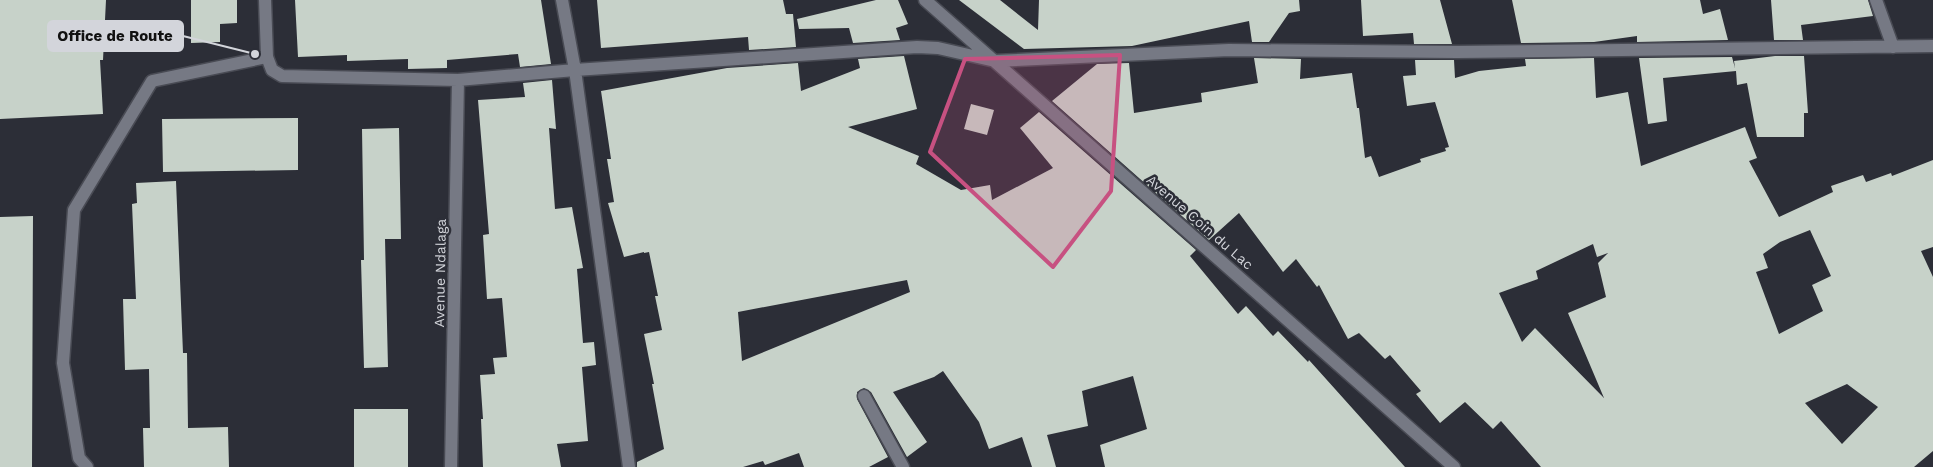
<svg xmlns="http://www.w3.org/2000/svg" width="1933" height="467" font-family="'Work Sans',sans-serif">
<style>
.building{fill:#c7d2c9;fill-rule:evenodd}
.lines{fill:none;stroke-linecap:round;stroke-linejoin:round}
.service-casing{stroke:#494b54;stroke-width:15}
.minor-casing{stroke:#494b54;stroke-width:15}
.service{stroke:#767984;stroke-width:12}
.minor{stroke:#767984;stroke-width:12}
.marked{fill:#c75181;fill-opacity:0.2;stroke:#c75181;stroke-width:4;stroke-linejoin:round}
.labels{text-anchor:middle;stroke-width:5;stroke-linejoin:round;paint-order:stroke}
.street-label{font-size:14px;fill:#d3d5db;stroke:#2c2e37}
.leader{fill:none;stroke:#d3d5db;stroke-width:2}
.callout-dot{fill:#d3d5db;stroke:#2c2e37;stroke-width:2}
.callout{fill:#d3d5db;stroke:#d3d5db;stroke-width:2}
.callout-label{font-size:15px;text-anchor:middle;font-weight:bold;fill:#111}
</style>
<rect width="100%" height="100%" fill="#2c2e37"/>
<path class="building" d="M0,0H106L103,60H100L103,114L0,119Z
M191,0H237V23L220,24V42L191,43Z
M295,0H541L551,64L520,67L518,54L447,60V68L408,69V59L347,61V55L298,57Z
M597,0H783L786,14H793L796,47L749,50L748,37L601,48Z
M876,0H898L908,24L896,28L900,40L853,43L849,28L799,29L797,19Z
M959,0H1000L1038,30L1039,0H1299L1300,11L1289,13L1269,42H1252L1249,21L1132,46L1024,49Z
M1361,0H1440L1452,44H1414L1413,33L1363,36Z
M1512,0H1700L1703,14L1720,9L1728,40L1637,42V36L1594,42L1521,43Z
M1771,0H1868L1873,16L1801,25L1803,40H1774Z
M904,56L917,109L848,127L919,156L916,164L961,190L990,185L992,200L1053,168L1020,128L1039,112L1196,250L1190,256L1238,314L1246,306L1273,336L1278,331L1308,362L1309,360L1405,467H1105L1100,445L1147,429L1133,376L1082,391L1088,426L1047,435L1056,467H1032L1022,437L989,449L979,422L943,371L934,377L893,392L927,442L907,457L871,392L864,388L857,392V399L888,457L869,467H804L799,453L765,465L763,461L743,467H637V462L664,449L652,384H654L644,334L662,330L655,296H658L649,252L644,253V252L624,257L608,203L614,202L607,159H611L601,91L727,68L798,63L801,91L860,68L858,59ZM907,280L910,292L742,361L738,312Z
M1775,56H1804L1808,113H1804V137H1757L1747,83L1737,85L1736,71L1663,78L1667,121L1648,124L1639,58L1732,57L1735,68L1734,61Z
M1254,58L1301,59L1300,79L1352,73L1357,108H1359L1365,158L1371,156L1379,177L1421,162L1420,159L1446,151L1445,148L1449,147L1435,102L1407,106L1403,76L1416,75L1415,60H1454L1455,78L1479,71L1526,66L1525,59L1594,58L1596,98L1628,92L1641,166L1745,127L1757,158L1749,161L1779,217L1833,192L1831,186L1863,175L1866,182L1891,173L1892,176L1933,160V247L1921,251L1933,277V451L1914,467H1541L1501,421L1493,429L1465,402L1440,423L1416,394L1421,391L1390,355L1385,359L1359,333L1348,339L1319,285L1317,287L1296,259L1283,272L1239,213L1209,240L1052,101L1097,64L1129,63L1134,113L1202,102L1201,93L1258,83ZM1810,230L1831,276L1812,285L1823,311L1779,334L1756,272L1768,268L1763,254L1780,242ZM1593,244L1597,257L1608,253L1598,263L1606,297L1568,313L1604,398L1535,328L1522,342L1499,293L1538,279L1536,271ZM1847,384L1878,407L1842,444L1805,403Z
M552,80L556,129L549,128L555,209L572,207L583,268L577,269L583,343L594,342L596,365L582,367L588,441L557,444L561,467H483L481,419H483L480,375L495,374L493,358L507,357L502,298L487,299L483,235L489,234L478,100L525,97L523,83Z
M971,104L994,110L987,135L964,129Z
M298,118V170L163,172L162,119Z
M399,128L401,239H385L388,367L364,368L361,260H364L362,129Z
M176,181L183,353H187L188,428L228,427L229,467H144L143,428H150L149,369L125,370L123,299H136L132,204L137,203L136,183Z
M33,216L32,467H0V217Z
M354,409H408V467H354Z"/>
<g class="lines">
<defs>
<path id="service" d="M87,467L79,458L63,363L74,210L152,81L267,57"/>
<path id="minor" d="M265,0L267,57L272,70L282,76L458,80L575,70L917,47L938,48L995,61L1229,50L1457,52L1933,46
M562,0L575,70L629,467
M925,0L1454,467
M1876,0L1893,47
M864,396L903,467
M451,467L458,80"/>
</defs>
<use href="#service" class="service-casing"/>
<use href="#minor" class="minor-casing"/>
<use href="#service" class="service"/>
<use href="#minor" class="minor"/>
</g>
<path class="marked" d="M1120,55L1111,191L1053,267L930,152L965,59Z"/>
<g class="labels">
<g class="street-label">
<text transform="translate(1200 222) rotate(41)" y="5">Avenue Coin du Lac</text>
<text transform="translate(440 273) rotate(-89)" y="5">Avenue Ndalaga</text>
</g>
</g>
<path class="leader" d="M255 54L183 36"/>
<circle class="callout-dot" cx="255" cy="54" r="5"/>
<rect class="callout" x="48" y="21" width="135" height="30" rx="5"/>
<g class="callout-label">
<text x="115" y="41">Office de Route</text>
</g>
</svg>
